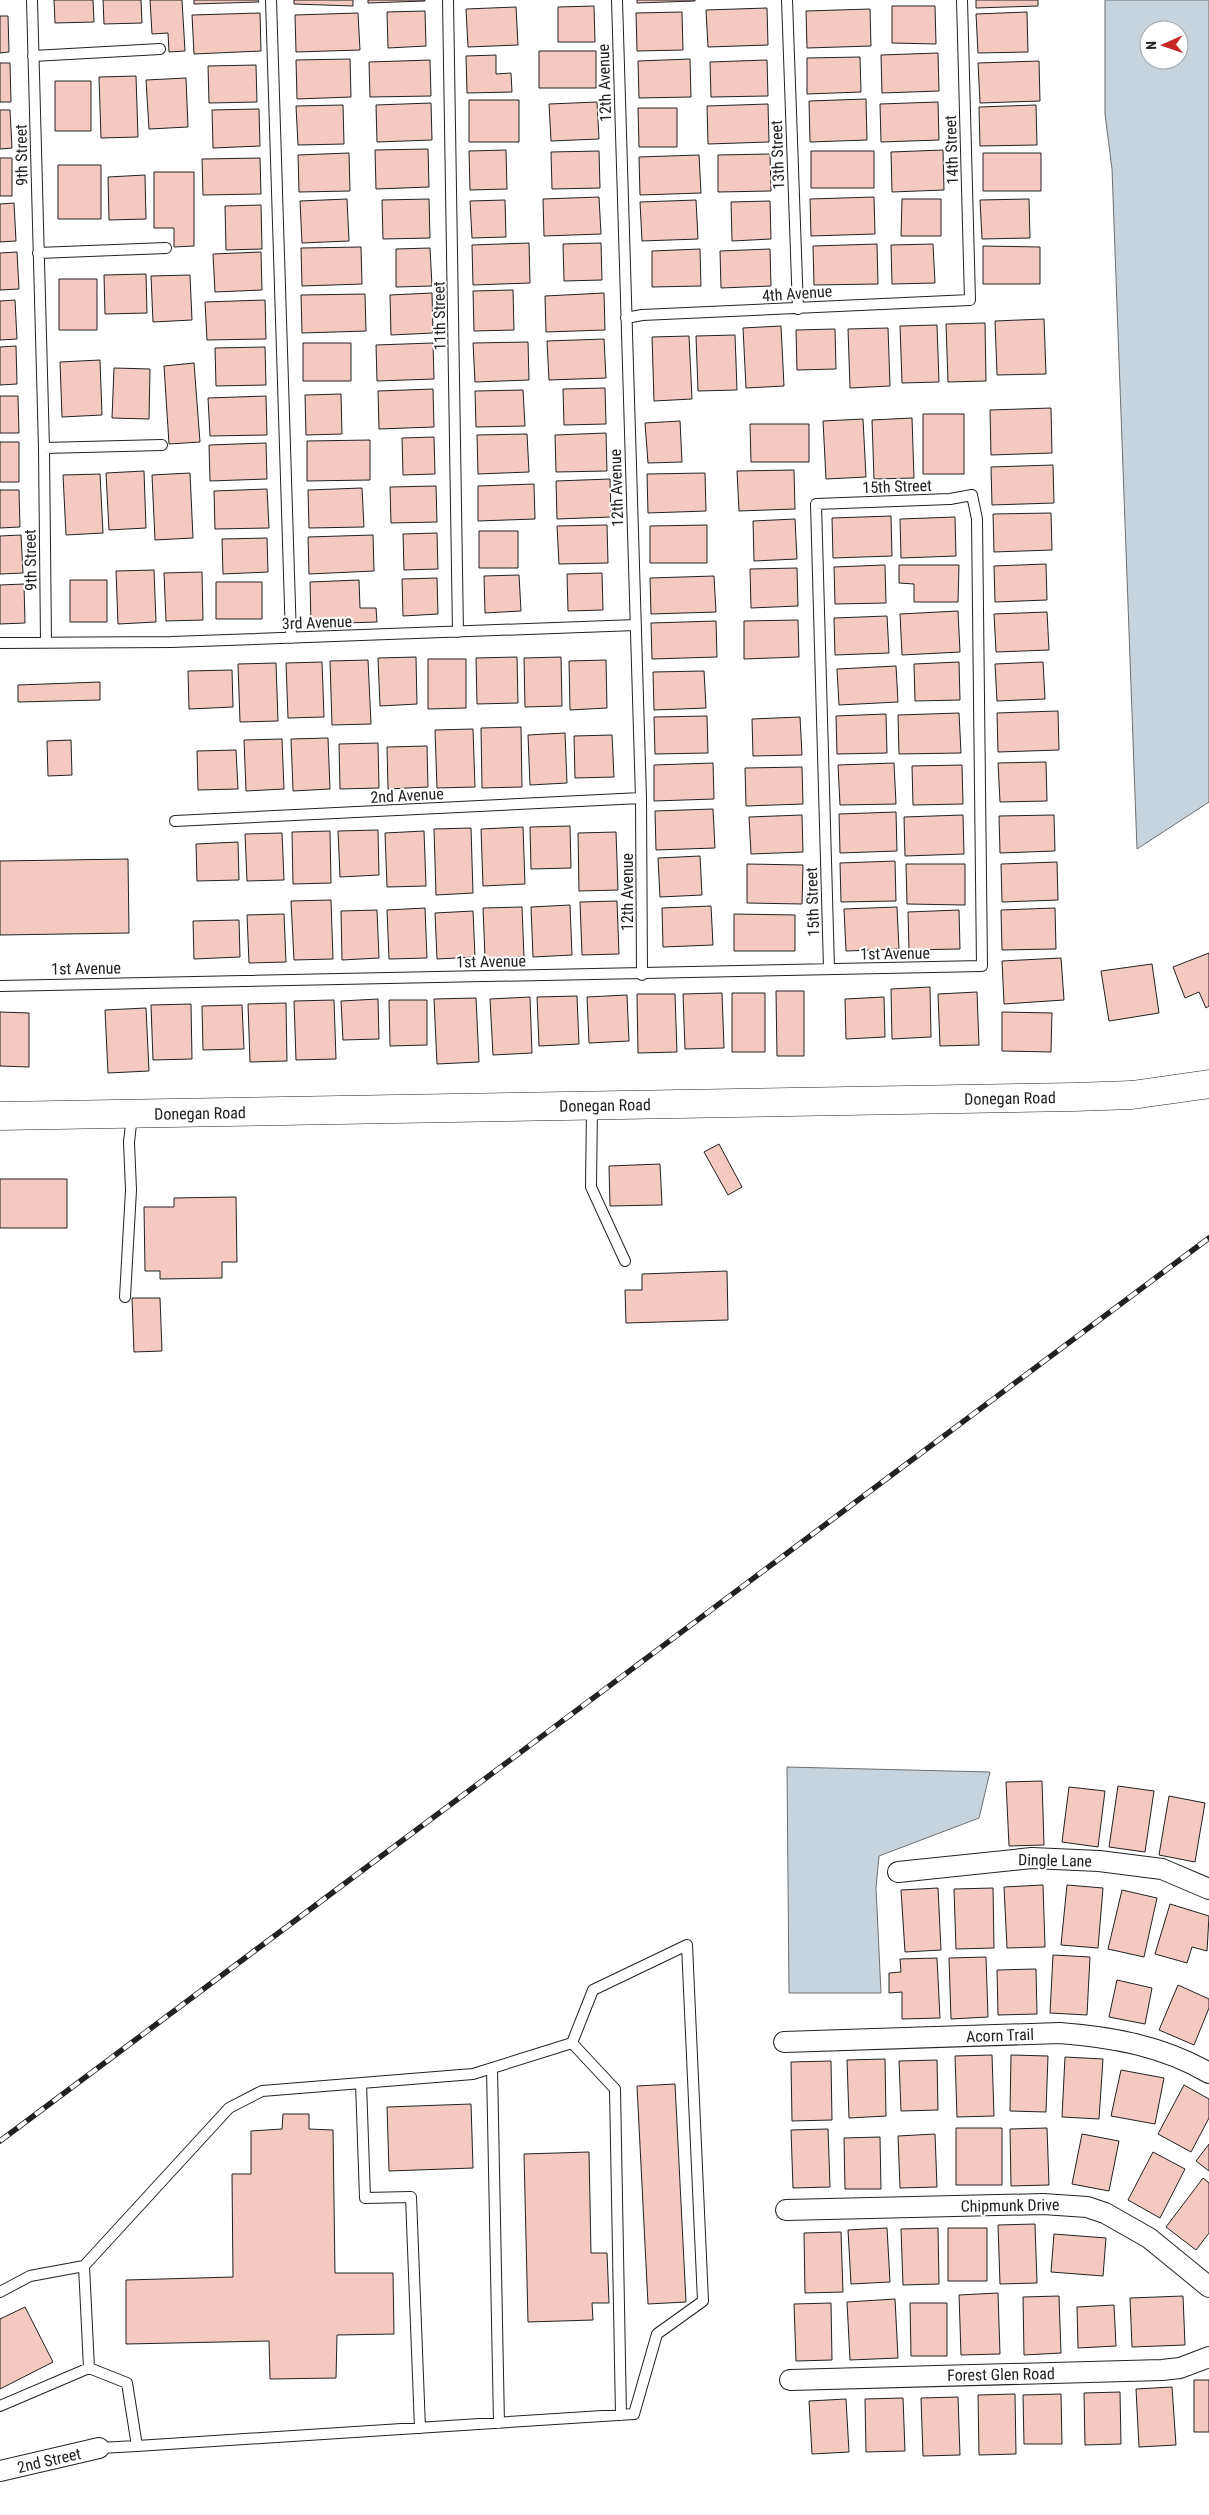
<svg xmlns="http://www.w3.org/2000/svg" width="1209" height="2515" font-family="'Roboto Condensed',sans-serif">
<style>
.water{fill:#c7d3dd;stroke:#6f6f6f;fill-rule:evenodd}
.building{fill:#f3c9c0;stroke:#222}
.lines{fill:none;stroke-linecap:round;stroke-linejoin:round}
.lane-casing{stroke:#222;stroke-width:12}
.street-casing{stroke:#222;stroke-width:22}
.secondary-casing{stroke:#222;stroke-width:29}
.lane{stroke:#fff;stroke-width:10}
.street{stroke:#fff;stroke-width:20}
.secondary{stroke:#fff;stroke-width:28}
.rail-casing{stroke:#222;stroke-width:5.5}
.rail{stroke:#fff;stroke-width:4;stroke-dasharray:11;stroke-linecap:butt}
.labels{text-anchor:middle;stroke-width:4;stroke-linejoin:round;paint-order:stroke}
.street-label{font-size:16px;fill:#222;stroke:#fff}
</style>
<rect width="100%" height="100%" fill="#fff"/>
<path class="water" d="M1105,0H1209V802L1137,849L1112,169L1105,114ZM1149,30H1179V60H1149Z
M787,1767L990,1772L979,1818L879,1856L876,1888L881,1993H789Z"/>
<path class="building" d="M54,0H93L94,22L55,23Z
M103,0H141L142,23L104,24Z
M150,0H182L185,51L169,52L168,33L152,34Z
M194,0H258L259,2L194,4Z
M294,0H353V6L294,4Z
M368,0H425V1L368,3Z
M637,0H695V1L637,3Z
M976,0H1038V6L976,8Z
M594,6L595,42H558V7Z
M892,6H935L936,44L892,43Z
M516,7L518,45L468,47L466,9Z
M767,8L768,45L708,47L706,10Z
M870,9L871,46L807,48L806,11Z
M425,11L426,46L388,48L387,12Z
M682,12L683,50L637,51L636,13Z
M1027,12L1028,52L978,53L976,14Z
M260,13L261,51L194,54L192,15Z
M358,13L360,50L296,52L295,15Z
M0,16H8L9,52L0,53Z
M539,51H596V88H539Z
M938,53L939,91L882,93L881,55Z
M496,55V74L511,73L512,92L467,93L466,56Z
M860,57L861,92L807,94V58Z
M350,59L351,97L297,99L296,60Z
M690,59L691,97L639,98L638,61Z
M430,60L431,96L370,97L369,62Z
M767,60L768,96L711,97L710,62Z
M1039,61L1040,101L980,103L978,63Z
M0,63H10L11,102H0Z
M256,65L257,102L209,103L208,66Z
M136,76L138,137L101,138L99,77Z
M186,78L188,127L149,129L146,80Z
M55,81H91V131H55Z
M866,99L867,140L810,142L809,101Z
M469,100H519V142H469Z
M597,102L599,139L551,141L549,104Z
M938,102L939,140L881,142L880,104Z
M431,103L432,140L377,142L376,105Z
M768,104L769,142L708,144L707,106Z
M343,105L344,144L298,145L296,106Z
M1036,105L1037,145L980,146L979,107Z
M638,108H677V147H639Z
M259,109L260,146L213,148L212,110Z
M0,110H10L12,148L0,149Z
M428,149L429,187L376,189L375,150Z
M506,150L507,189L470,190L469,151Z
M943,150L944,190L892,192L891,152Z
M599,151L600,188L552,189L551,152Z
M811,151H874V188H811Z
M349,153L350,191L299,192L298,155Z
M983,153H1041V191H983Z
M770,154L771,191L718,192V155Z
M699,155L701,193L640,195L639,157Z
M0,158H12V196H0Z
M260,158L261,194L203,195L202,159Z
M58,165H101V219H58Z
M154,172H194V246L174,247V228H154Z
M145,175L146,219L109,220L108,177Z
M599,197L601,234L544,236L543,199Z
M874,197L875,234L811,236L810,199Z
M347,199L349,241L302,243L300,201Z
M429,199L430,238L383,239L382,200Z
M902,199H941V236H901Z
M1029,199L1030,238L982,239L980,200Z
M505,200L506,237L472,238L470,201Z
M696,200L698,239L642,241L640,202Z
M770,201L771,239L732,241L731,202Z
M14,203L16,241L0,242V204Z
M261,205L262,249L226,250L225,206Z
M529,243L530,283L473,285L472,245Z
M601,243L602,280L564,281L563,244Z
M877,244L878,284L814,285L813,246Z
M933,244L935,283L892,284L891,245Z
M983,246L1040,247V284H983Z
M361,247L362,284L302,286L301,248Z
M430,248L432,286L396,287V249Z
M700,249L701,286L652,287V251Z
M770,249L771,286L721,288L720,251Z
M17,252L19,289L0,290V253Z
M261,252L262,290L215,292L213,254Z
M146,274L147,313L105,314L104,275Z
M190,275L192,320L153,322L151,276Z
M59,279H97V330H59Z
M513,290L514,330L474,331L473,291Z
M432,293L433,333L391,335L390,295Z
M604,293L605,330L546,332L545,296Z
M365,294L366,331L302,333L301,295Z
M15,300L17,339L0,340V301Z
M265,300L266,339L207,340L205,302Z
M1044,319L1046,374L997,375L995,321Z
M985,323L986,381L948,382L946,324Z
M937,325L939,382L902,383L900,326Z
M781,326L784,386L746,388L743,328Z
M888,328L890,386L850,388L848,329Z
M835,329L836,369L797,370L796,330Z
M735,335L737,390L698,391L696,336Z
M689,336L692,399L654,401L652,337Z
M604,339L606,378L549,380L547,341Z
M528,342L529,380L475,382L473,343Z
M303,343H351V381H303Z
M433,343L434,379L377,381L376,345Z
M16,346L17,384L0,385V347Z
M265,347L266,385L216,386L215,348Z
M100,360L102,415L62,417L60,362Z
M194,363L200,442L169,444L164,366Z
M114,368L150,369L149,419L112,418Z
M605,388L606,424L564,425L563,389Z
M433,389L434,427L379,429L378,391Z
M523,390L525,426L476,427L475,391Z
M341,394L342,434L306,435L305,395Z
M0,396H18L19,433H0Z
M266,396L267,435L210,436L208,398Z
M1051,408L1052,453L991,455L990,410Z
M923,414H964V474H923Z
M912,418L914,478L874,479L872,420Z
M863,419L866,477L826,479L823,421Z
M680,421L682,462L648,463L645,423Z
M750,424H809V462H751Z
M606,433L607,471L556,472L555,435Z
M527,434L529,472L478,474L477,435Z
M434,437L435,474L403,475L402,438Z
M370,440V480L307,481V441Z
M0,442H19V482H0Z
M266,443L267,479L210,481L209,445Z
M1053,465L1054,503L992,505L991,467Z
M794,470L795,509L739,511L737,471Z
M144,471L146,528L109,530L106,473Z
M190,473L193,538L155,540L152,475Z
M705,473L706,511L648,513L647,474Z
M100,474L103,533L66,535L63,475Z
M610,479L611,517L557,519L556,481Z
M534,484L535,519L478,521V486Z
M436,486L437,522L391,523L390,487Z
M362,488L364,527L309,528L308,490Z
M267,489L269,528L215,529L214,491Z
M0,490H19L20,527L0,528Z
M1051,513L1052,550L994,552L993,514Z
M891,516L892,556L833,558L832,518Z
M955,517L956,556L901,558L900,519Z
M795,519L797,559L754,561L753,521Z
M607,525L608,563L559,564L557,526Z
M707,525V563H650V526Z
M479,531H518V568H479Z
M437,533L438,569L404,570L403,534Z
M21,535L23,573L0,574V536Z
M373,535L374,571L309,574L308,537Z
M267,538L268,572L223,574L222,539Z
M1046,564L1047,600L995,602L994,566Z
M885,565L886,603L835,604L834,567Z
M899,565H959L958,602H914V584L899,583Z
M797,568L798,606L751,608L750,569Z
M154,570L156,622L118,624L116,571Z
M202,572L203,620L166,621L164,573Z
M602,573L603,610L568,611L567,574Z
M519,575L521,611L485,613L484,576Z
M714,576L716,612L651,614L650,578Z
M437,578L438,614L403,616L402,579Z
M70,580H107V622H70Z
M359,580L360,608H376L377,622L311,624L310,582Z
M216,582H262V619H216Z
M24,584L25,623L0,624V585Z
M958,611L960,652L902,655L900,614Z
M1047,612L1049,650L996,652L994,614Z
M887,616L889,653L835,655L834,618Z
M798,620L799,657L744,659V621Z
M716,621L717,657L652,659L651,623Z
M416,657L417,704L380,706L378,658Z
M517,657L518,703L477,704L476,658Z
M561,657L562,706L525,707L524,658Z
M428,659H466V708L428,709Z
M368,660L371,724L332,725L330,661Z
M606,660L607,708L570,710L569,661Z
M322,662L324,717L288,718L286,663Z
M959,662L960,700L915,701L914,664Z
M1043,662L1045,699L997,701L995,664Z
M276,663L278,721L240,722L238,664Z
M896,666L898,702L839,705L837,669Z
M232,670L233,707L189,709L188,671Z
M704,671L706,708L654,710L653,672Z
M100,682V700L18,702V685Z
M1058,711L1059,750L998,752L997,713Z
M959,713L961,753L899,754L898,715Z
M886,714L887,753L837,754L836,716Z
M707,716L708,753L655,754L654,717Z
M800,717L802,755L753,756L752,719Z
M521,727L522,787L482,788L481,728Z
M473,729L475,787L437,788L435,730Z
M565,733L567,783L530,785L528,735Z
M612,735L614,777L575,778L574,736Z
M328,738L330,789L293,791L291,739Z
M282,739L284,789L246,791L244,740Z
M71,740L72,775L48,776L47,741Z
M378,743L379,788L340,789L339,744Z
M427,746L428,787L388,789L387,747Z
M236,750L238,789L198,790L197,751Z
M1046,762L1047,801L1000,802L998,763Z
M713,763L714,799L654,801V765Z
M894,763L896,804L840,805L838,765Z
M962,765L963,804L913,805L912,766Z
M802,767L803,804L746,806L745,768Z
M713,809L715,848L656,850L655,811Z
M896,812L897,851L840,853L839,814Z
M802,815L803,852L751,854L749,817Z
M963,815L964,854L905,856L904,817Z
M1054,815L1055,851L1000,853L999,816Z
M570,826L571,868L531,869L530,827Z
M523,827L525,884L483,886L481,829Z
M471,828L473,893L436,895L434,829Z
M378,830L379,875L340,877L338,831Z
M330,831L331,883L293,884L292,832Z
M424,831L426,886L387,887L385,833Z
M616,832L618,890L579,891L578,833Z
M282,833L284,880L247,881L245,834Z
M238,842L239,880L197,881L196,844Z
M700,856L702,895L660,897L658,858Z
M128,859L129,933L0,935V861Z
M895,861L896,901L841,902L840,863Z
M1057,862L1058,900L1002,902L1001,864Z
M747,864L803,865L802,904L747,903Z
M906,864H965V905L907,904Z
M331,900L333,959L294,960L291,901Z
M617,901L619,954L582,955L580,902Z
M570,905L572,955L533,957L531,907Z
M711,906L713,945L663,947L662,908Z
M522,907L524,957L485,958L483,908Z
M897,907L899,949L846,951L844,909Z
M425,908L427,958L389,959L387,910Z
M1055,908L1056,949L1002,950L1001,910Z
M377,910L379,958L342,960L341,911Z
M959,910L960,949L909,950L908,912Z
M473,911L475,957L437,959L435,913Z
M284,914L286,962L249,963L247,915Z
M734,914L795,915V951H734Z
M239,920L240,957L194,959L193,921Z
M1209,953V1006L1206,1008L1199,992L1185,998L1173,967Z
M1061,958L1064,1000L1004,1004L1002,961Z
M1152,964L1159,1013L1109,1021L1101,971Z
M930,987L931,1037L892,1039L891,989Z
M776,991H804V1056H777Z
M977,992L979,1045L940,1046L938,994Z
M722,993L724,1048L685,1049L683,994Z
M732,993H765V1052H732Z
M637,994H675L677,1052L638,1053Z
M627,995L629,1041L589,1043L587,997Z
M577,996L579,1044L539,1046L537,997Z
M530,997L532,1053L493,1055L490,999Z
M884,997L885,1037L846,1039L845,999Z
M476,998L479,1062L437,1064L434,999Z
M378,999L379,1039L343,1040L341,1001Z
M334,1000L336,1059L296,1060L294,1001Z
M389,1000H427V1045L390,1046Z
M286,1003L287,1061L250,1062L248,1004Z
M191,1004L192,1059L153,1060L151,1005Z
M242,1005L244,1049L203,1050L202,1006Z
M146,1008L149,1071L108,1073L105,1010Z
M0,1012L29,1013V1067L0,1066Z
M1002,1012L1052,1013L1051,1052L1002,1051Z
M719,1144L742,1187L728,1195L704,1152Z
M660,1164L662,1205L610,1206L609,1166Z
M0,1179H67V1228H0Z
M236,1197L237,1262H222V1278L160,1279V1271H145L144,1207H174V1198Z
M727,1271L728,1320L626,1323L625,1290H642V1274Z
M132,1298H160L162,1351L134,1352Z
M1042,1781L1044,1845L1009,1846L1006,1782Z
M1118,1786L1154,1791L1145,1852L1109,1847Z
M1069,1787L1105,1791L1098,1847L1062,1842Z
M1169,1796L1205,1803L1195,1862L1159,1855Z
M1043,1885L1045,1947L1007,1948L1004,1887Z
M1067,1885L1103,1888L1098,1948L1061,1945Z
M938,1888L941,1950L905,1952L901,1890Z
M993,1888L994,1948L956,1949L954,1889Z
M1122,1890L1157,1898L1144,1957L1108,1949Z
M1170,1904L1209,1916L1207,1951L1192,1947L1187,1963L1155,1954Z
M1053,1955L1090,1957L1087,2015L1050,2013Z
M986,1957L988,2017L951,2019L949,1958Z
M937,1958L940,2018L902,2019V1992L889,1993V1973L901,1972L900,1959Z
M1036,1969L1037,2014L998,2015L997,1970Z
M1117,1980L1152,1988L1145,2024L1109,2017Z
M1178,1985L1209,1999V2008L1194,2045L1159,2030Z
M992,2055L994,2116L957,2117L955,2056Z
M1011,2055L1048,2056L1046,2112L1010,2111Z
M1065,2057L1103,2059L1099,2119L1062,2117Z
M885,2059L886,2116L849,2118L847,2060Z
M937,2060L938,2110L901,2111L899,2061Z
M831,2061L832,2120L792,2121L791,2062Z
M1121,2070L1164,2078L1155,2124L1111,2116Z
M675,2084L686,2302L648,2304L637,2086Z
M1184,2085L1209,2099V2118L1191,2152L1158,2134Z
M471,2104L473,2168L389,2171L387,2107Z
M283,2114H309V2129L333,2130L335,2273H393L394,2334L337,2335L336,2378L270,2379L269,2341L126,2344V2280L233,2277L232,2174H251V2131L282,2129Z
M956,2128H1002V2185H956Z
M1047,2128L1049,2185L1011,2186L1010,2129Z
M828,2129L830,2187L793,2188L791,2130Z
M935,2134L937,2187L900,2188L898,2136Z
M1082,2134L1119,2141L1109,2191L1072,2184Z
M880,2137L881,2189H845L844,2138Z
M1209,2144V2171L1196,2161Z
M589,2152L591,2253H607L609,2303H592L593,2320L528,2322L524,2154Z
M1153,2152L1185,2169L1160,2218L1128,2200Z
M1203,2178L1209,2183V2233L1196,2250L1166,2227Z
M1035,2224L1037,2283L1000,2284L998,2225Z
M887,2228L890,2282L851,2284L848,2230Z
M938,2228L939,2284L903,2285L901,2229Z
M948,2228H987V2281H948Z
M841,2232L843,2292L805,2293L804,2233Z
M1054,2234L1106,2238L1103,2276L1051,2272Z
M998,2293L1000,2354L961,2355L959,2295Z
M1059,2296L1061,2353L1024,2355L1023,2297Z
M1183,2296L1185,2345L1132,2347L1130,2298Z
M895,2299L898,2358L850,2360L847,2302Z
M831,2303L832,2360L796,2361L794,2304Z
M910,2303H947V2356H911Z
M1114,2305L1116,2346L1078,2348L1077,2307Z
M25,2307L53,2362L0,2389V2319Z
M1194,2380H1209V2432H1194Z
M1172,2387L1176,2445L1139,2447L1136,2389Z
M1120,2392L1121,2444L1085,2445L1084,2393Z
M1015,2394L1016,2454L979,2455L978,2395Z
M1061,2394L1062,2444H1024L1023,2395Z
M958,2397L960,2455L923,2456L921,2398Z
M903,2398L905,2451L866,2452L865,2399Z
M846,2399L849,2452L812,2454L809,2401Z"/>
<g class="lines">
<defs>
<path id="lane" d="M32,0L44,448L46,642
M271,0L291,638
M448,0L458,632
M617,0L641,798L642,975
M787,0L798,309
M33,56L160,49
M38,253L166,248
M626,318L642,315L970,300L962,0
M44,448L162,445
M0,643L171,642L636,625
M175,821L641,798
M0,986L982,966L977,519L972,495L950,499L816,504L829,968
M592,1107L591,1187L625,1261
M125,1297L131,1190L129,1142L132,1115
M572,2043L615,2089L621,2415
M492,2068L499,2423
M361,2083L365,2198L411,2197L420,2428
M0,2292L30,2276L84,2266
M0,2406L89,2368
M99,2448L137,2446L634,2414L657,2334L703,2301L687,1945L593,1990L572,2043L473,2074L262,2091L229,2108L84,2266L89,2368L127,2383L137,2446"/>
<path id="street" d="M898,1872L1032,1858L1099,1861L1162,1869L1209,1889
M784,2042L1060,2033C1112,2037 1163,2046 1209,2073
M786,2210L1043,2204L1087,2207L1105,2213L1149,2238L1209,2287
M790,2380L1162,2370L1180,2368L1209,2357
M0,2471L99,2448"/>
<path id="secondary" d="M0,1116L1074,1097L1132,1095L1209,1084"/>
</defs>
<use href="#lane" class="lane-casing"/>
<use href="#street" class="street-casing"/>
<use href="#secondary" class="secondary-casing"/>
<use href="#lane" class="lane"/>
<use href="#street" class="street"/>
<use href="#secondary" class="secondary"/>
<defs>
<path id="rail" d="M0,2141L1209,1238"/>
</defs>
<use href="#rail" class="rail-casing"/>
<use href="#rail" class="rail"/>
</g>
<g class="labels">
<g class="street-label">
<text transform="translate(604 83) rotate(-92)" y="6">12th Avenue</text>
<text transform="translate(951 150) rotate(-92)" y="6">14th Street</text>
<text transform="translate(21 155) rotate(-91)" y="6">9th Street</text>
<text transform="translate(777 155) rotate(-92)" y="6">13th Street</text>
<text transform="translate(797 293) rotate(-4)" y="6">4th Avenue</text>
<text transform="translate(439 316) rotate(-91)" y="6">11th Street</text>
<text transform="translate(897 486) rotate(-2)" y="6">15th Street</text>
<text transform="translate(616 488) rotate(-92)" y="6">12th Avenue</text>
<text transform="translate(30 560) rotate(-91)" y="6">9th Street</text>
<text transform="translate(317 622) rotate(-2)" y="6">3rd Avenue</text>
<text transform="translate(407 795) rotate(-3)" y="6">2nd Avenue</text>
<text transform="translate(627 892) rotate(-90)" y="6">12th Avenue</text>
<text transform="translate(812 902) rotate(-92)" y="6">15th Street</text>
<text transform="translate(895 953) rotate(-1)" y="6">1st Avenue</text>
<text transform="translate(491 961) rotate(-1)" y="6">1st Avenue</text>
<text transform="translate(86 968) rotate(-1)" y="6">1st Avenue</text>
<text transform="translate(1010 1098) rotate(-1)" y="6">Donegan Road</text>
<text transform="translate(605 1105) rotate(-1)" y="6">Donegan Road</text>
<text transform="translate(200 1113) rotate(-1)" y="6">Donegan Road</text>
<text transform="translate(1055 1860) rotate(1)" y="6">Dingle Lane</text>
<text transform="translate(1000 2035) rotate(-2)" y="6">Acorn Trail</text>
<text transform="translate(1010 2205) rotate(-1)" y="6">Chipmunk Drive</text>
<text transform="translate(1001 2374) rotate(-1)" y="6">Forest Glen Road</text>
<text transform="translate(49 2460) rotate(-13)" y="6">2nd Street</text>
</g>
</g>
<g transform="translate(1164 45) rotate(268)"><circle r="24" fill="#ffffff" stroke="#a7a7a7"/>
<path d="M0-4L9 19L0 12L-9 19Z" fill="#c62828"/>
<text y="-8" font-size="14" font-weight="bold" text-anchor="middle" fill="#222222">N</text>
</g>
</svg>
